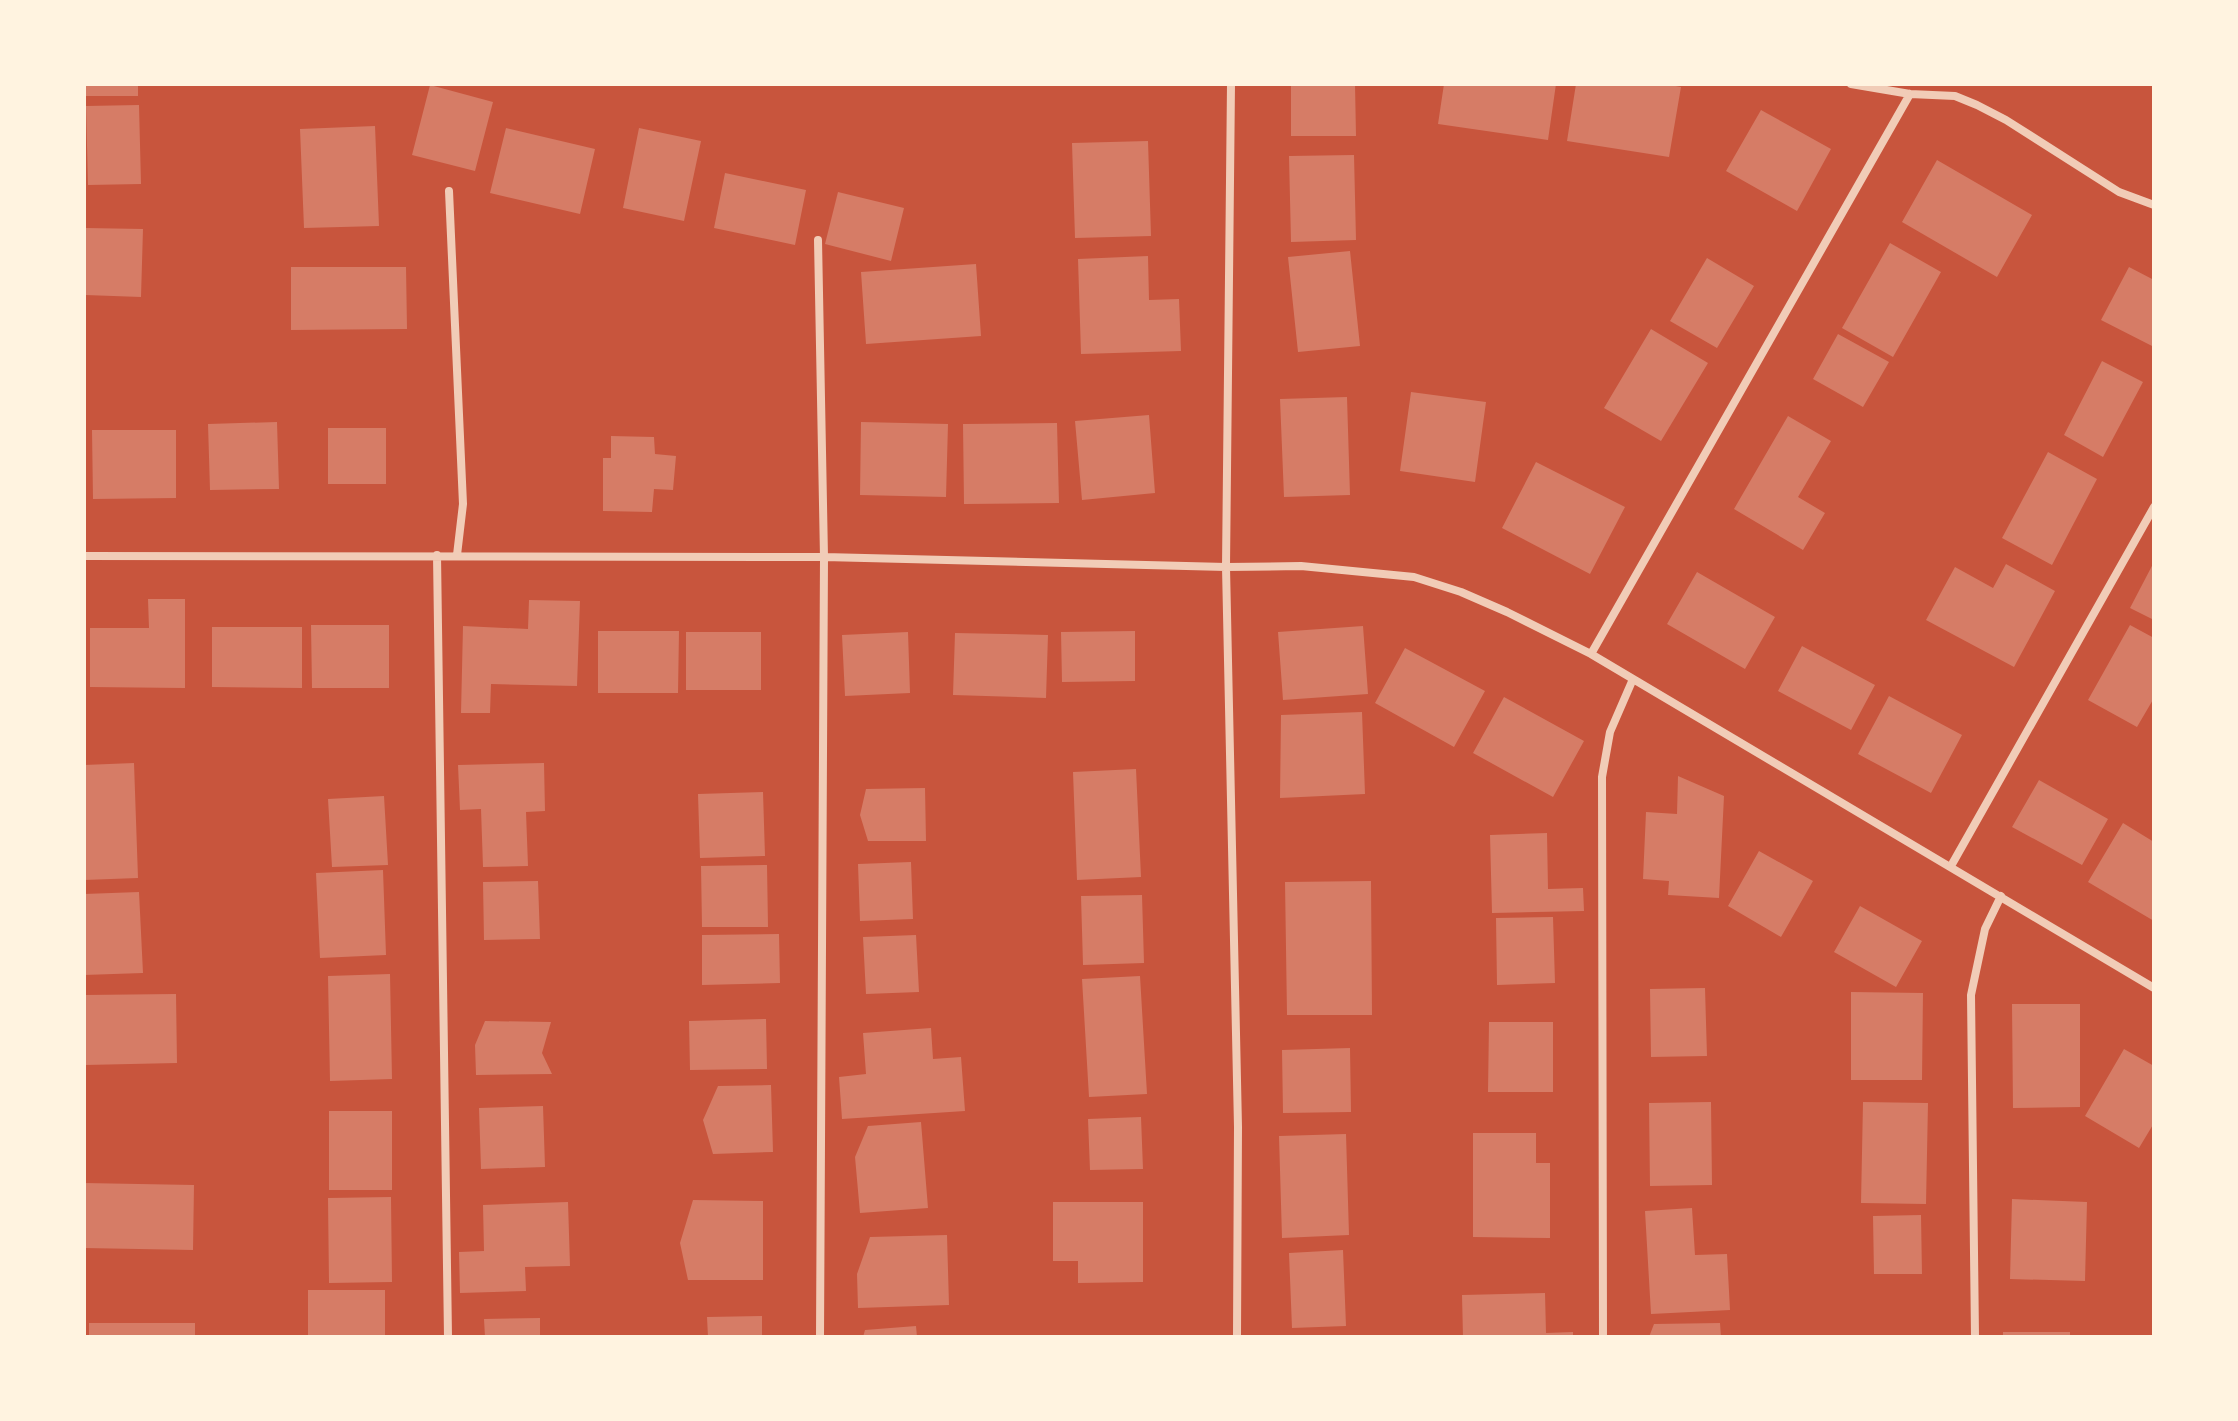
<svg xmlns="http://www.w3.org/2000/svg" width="2238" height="1421" font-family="Barlow,sans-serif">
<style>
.building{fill:#d67c66}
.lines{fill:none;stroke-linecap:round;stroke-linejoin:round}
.minor{stroke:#f1ccb7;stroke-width:8}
</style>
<rect width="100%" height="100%" fill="#c8553d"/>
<path class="building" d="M84,84H138V96H84Z
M1291,84H1355L1356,136H1291Z
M1444,84H1556L1548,140L1438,124Z
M1576,84H1665L1681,87L1669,157L1567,141Z
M430,85L493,102L475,171L412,155Z
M139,105L141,184L88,185L86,106Z
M1761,110L1831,149L1797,211L1726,171Z
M375,126L379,226L304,228L300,129Z
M506,128L595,149L580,214L490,193Z
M639,128L701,141L684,221L623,208Z
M1148,141L1151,236L1075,238L1072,143Z
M1354,155L1356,240L1291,242L1289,156Z
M1937,160L2032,215L1997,277L1902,222Z
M725,173L806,190L795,245L714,228Z
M838,192L904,208L891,261L825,244Z
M86,228L143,229L141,297L85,295Z
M1890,243L1941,272L1893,357L1842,328Z
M1350,251L1360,346L1298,352L1288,257Z
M1148,256L1149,300L1179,299L1181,351L1081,354L1078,259Z
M1707,258L1754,286L1717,348L1670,321Z
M976,264L981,336L866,344L861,272Z
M291,267H406L407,329L291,330Z
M2129,267L2154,280V347L2101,320Z
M1651,329L1708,363L1661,441L1604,408Z
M1838,334L1889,362L1863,407L1813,379Z
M2102,361L2143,382L2103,457L2064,435Z
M1411,392L1486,402L1475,482L1400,471Z
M1347,397L1350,495L1284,497L1280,399Z
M1149,415L1155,493L1082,500L1075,421Z
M1788,416L1831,441L1798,497L1825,513L1803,550L1734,509Z
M277,422L279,489L210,490L208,424Z
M861,422L948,424L946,497L860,495Z
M1057,423L1059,503L964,504L963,424Z
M328,428H386V484H328Z
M92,430H176V498L93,499Z
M611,436L654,437L655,454L676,456L673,490L654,489L652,512L603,511V458H611Z
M2048,452L2097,479L2052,565L2002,538Z
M1536,462L1625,507L1590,574L1502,528Z
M2154,562V620L2130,608Z
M2006,564L2055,591L2014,667L1926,620L1955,567L1993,588Z
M1697,572L1775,617L1745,669L1667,624Z
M148,599H185V688L90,687V628H149Z
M529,600L580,601L577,686L491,684L490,713H461L463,626L528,629Z
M311,625H389V688H312Z
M2130,625L2154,638V698L2137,727L2088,700Z
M1363,626L1368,694L1283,700L1278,632Z
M212,627H302V688L212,687Z
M598,631H679L678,693H598Z
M1135,631V681L1062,682L1061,632Z
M686,632H761V690H686Z
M908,632L910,693L845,696L842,635Z
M955,633L1048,635L1046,698L953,695Z
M1802,646L1875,685L1851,730L1778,691Z
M1405,648L1485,691L1454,747L1375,703Z
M1889,696L1962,735L1931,793L1858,754Z
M1504,697L1584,741L1553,797L1473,753Z
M1362,712L1365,794L1280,798L1281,715Z
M134,763L138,878L84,880V765Z
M544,763L545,811L526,812L528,866L483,867L481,809L460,810L458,765Z
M1136,769L1141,877L1077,880L1073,772Z
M1678,776L1724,796L1719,898L1668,895L1669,881L1643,879L1646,812L1677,814Z
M2039,780L2108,819L2082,865L2012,827Z
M925,788L926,841H868L860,815L866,789Z
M763,792L765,856L700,858L698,794Z
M384,796L388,865L332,867L328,799Z
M2123,823L2154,842V921L2088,882Z
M1547,833L1548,889L1583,888L1584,911L1492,913L1490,835Z
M1759,851L1813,881L1781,937L1728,906Z
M911,862L913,919L860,921L858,864Z
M767,865L768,927H702L701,866Z
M383,870L386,955L320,958L316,873Z
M538,881L540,939L484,940L483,882Z
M1371,881L1372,1015H1287L1285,882Z
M139,892L143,973L84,975V894Z
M1142,895L1144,963L1083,965L1081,896Z
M1860,906L1922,941L1896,987L1834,952Z
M1553,917L1555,983L1497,985L1496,918Z
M779,934L780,983L702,985V935Z
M916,935L919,992L866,994L863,937Z
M390,974L392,1079L330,1081L328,976Z
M1140,976L1147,1094L1089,1097L1082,979Z
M1705,988L1707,1056L1651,1057L1650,989Z
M1851,992L1923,993L1922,1080H1851Z
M176,994L177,1063L85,1065L84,995Z
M2012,1004H2080V1107L2013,1108Z
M766,1019L767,1069L690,1070L689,1021Z
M485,1021L551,1022L542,1053L552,1074L476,1075L475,1045Z
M1489,1022H1553V1092H1488Z
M931,1028L933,1059L961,1057L965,1111L842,1119L839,1077L866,1074L863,1033Z
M1350,1048L1351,1112L1283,1113L1282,1050Z
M2124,1049L2154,1066V1123L2139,1148L2085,1116Z
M771,1085L773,1152L713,1154L703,1120L718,1086Z
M1711,1102L1712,1185L1650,1186L1649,1103Z
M1863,1102L1928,1103L1926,1204L1861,1203Z
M543,1106L545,1167L481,1169L479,1108Z
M329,1111H392V1190H329Z
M1141,1117L1143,1169L1090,1170L1088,1119Z
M921,1122L928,1208L860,1213L855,1157L868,1126Z
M1473,1133H1536V1163H1550V1238L1473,1237Z
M1346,1134L1349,1235L1282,1238L1279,1136Z
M84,1183L194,1185L193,1250L84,1248Z
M391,1197L392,1282L329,1283L328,1198Z
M2012,1199L2087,1202L2085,1281L2010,1279Z
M693,1200L763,1201V1280H688L680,1243Z
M568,1202L570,1266L525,1267L526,1291L460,1293L459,1252L484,1251L483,1205Z
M1053,1202H1143V1282L1078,1283V1261H1053Z
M1692,1208L1695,1255L1727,1254L1730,1310L1651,1314L1645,1211Z
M1921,1215L1922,1274H1874L1873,1216Z
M947,1235L949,1305L858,1308L857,1274L870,1237Z
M1343,1250L1346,1326L1292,1328L1289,1253Z
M308,1290H385V1337H308Z
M1545,1293L1546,1333L1573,1332V1337H1463L1462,1295Z
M762,1316V1337H708L707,1317Z
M540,1318V1337H485L484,1319Z
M89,1323H195V1337H89Z
M1720,1323L1721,1337H1649L1654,1324Z
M916,1326L917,1337H863L865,1330Z
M2003,1332H2070V1337H2003Z"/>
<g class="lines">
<path class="minor" d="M1231,84L1226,567L1238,1127L1237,1337
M1851,84L1910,94L1955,96L1977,105L2006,120L2119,192L2154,205
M449,191L463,504L457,555
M818,240L824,557L820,1337
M437,555L448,1337
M84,556L824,557L1226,567L1301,566L1414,577L1461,592L1507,612L1591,654L2154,988
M1591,654L1910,94
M1951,866L2154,507
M1603,1337L1602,777L1610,732L1633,679
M1975,1337L1971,995L1985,929L2001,896"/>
</g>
<rect width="2238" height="1421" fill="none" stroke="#fff3e0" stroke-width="172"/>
</svg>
